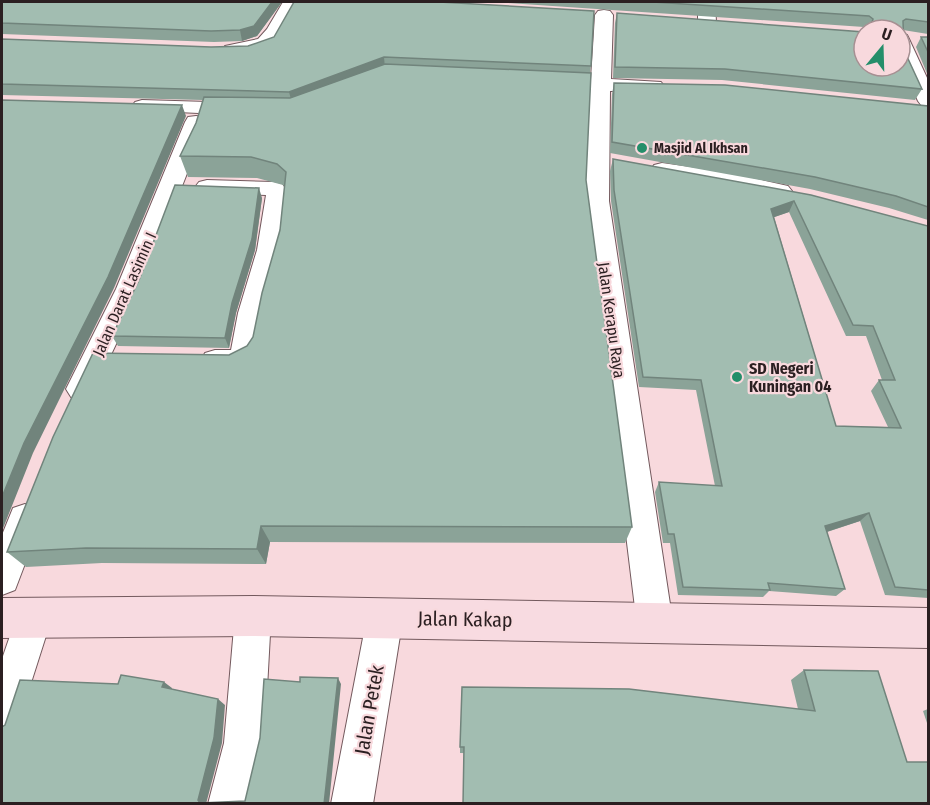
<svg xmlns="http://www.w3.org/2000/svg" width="930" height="805" font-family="'Fira Sans Condensed',sans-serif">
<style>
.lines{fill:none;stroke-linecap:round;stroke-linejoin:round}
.street-casing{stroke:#73595d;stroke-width:2}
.secondary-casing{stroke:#73595d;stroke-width:2}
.street{fill:#fff;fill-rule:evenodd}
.secondary{fill:#f8dbe1;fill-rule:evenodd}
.wall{fill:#8ba398;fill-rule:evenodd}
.shaded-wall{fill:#71847c}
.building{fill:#a2bdb1;stroke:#71847c;stroke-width:1.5;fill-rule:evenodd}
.poi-dot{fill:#258e6a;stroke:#f8d9dd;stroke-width:2}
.labels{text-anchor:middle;stroke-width:4.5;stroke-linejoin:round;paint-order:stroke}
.far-poi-label{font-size:14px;font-weight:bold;fill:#2b1f21;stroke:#f8d9dd;text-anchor:start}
.street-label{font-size:16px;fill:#2b1f21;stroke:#f8d9dd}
.poi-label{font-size:16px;font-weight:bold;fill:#2b1f21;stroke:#f8d9dd;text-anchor:start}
.near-street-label{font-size:20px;fill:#2b1f21;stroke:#f8d9dd}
</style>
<rect width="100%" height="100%" fill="#f8d9dd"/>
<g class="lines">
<defs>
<path id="street" d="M283,2H300C288,25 280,46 254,53C244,55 235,56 225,54L223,50L225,46L258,39L267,29Z
M698,2H715L716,22L713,26H701L698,22Z
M604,10L610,11L613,15L611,79L661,82L664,86L661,90L610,91L609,201L673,624L668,637L655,642L642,637L637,624L585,201L590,91L542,88L539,84L542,80L591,79L595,15L598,11Z
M900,33L907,35L909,39L928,80V107L921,105L918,101L900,60Z
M142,100L241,103L248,105L251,109L248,113L241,115L135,110L132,106L135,102Z
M196,116L204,117L207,122L142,289L91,397L81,401L71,397L66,389L116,289L185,122L188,117Z
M662,163L726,172L788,186L792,191L788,196L780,198L726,186L654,175L651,170L654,165Z
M207,180L274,182L282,184L290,195L283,250L266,313L258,356L254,364L237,372H215L205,369L201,361L205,353L215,350H231L238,313L257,250L266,195L199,192L195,187L199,182Z
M25,504L37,508L42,519L15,590L2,595V535L13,508Z
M253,598L266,603L271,616L264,743L250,804H208L224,743L235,616L240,603Z
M34,599L47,604L52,617L16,730L2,736V659L21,604Z
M385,599L398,604L403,617L373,804H331L367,617L372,604Z"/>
<path id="secondary" d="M253,596L928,608V648L253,636L2,638V598Z"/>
</defs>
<use href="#street" class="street-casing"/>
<use href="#secondary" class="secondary-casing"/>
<use href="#street" class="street"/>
<use href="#secondary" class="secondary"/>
</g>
<path class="wall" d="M2,2H282L257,36L242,41L214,42L2,34Z
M495,2H928V36V34L903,30L904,50L922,89L915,100L722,80L613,78L615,23L617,13L864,66L900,30H868L864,27Z
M921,37H928V76L916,47Z
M2,39L591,66L590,73L586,180L632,527L625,543L270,542L266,564L102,563L26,567L7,552L229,355L247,346L253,337L280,230L285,187L283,185L257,178L188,177L180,156L196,123L203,100L2,95Z
M614,83L928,106V220L889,208L810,189L610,153L612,94Z
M613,159L928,226V598L885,595L860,521L827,532L845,589L836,596L769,591L763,597L678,595L670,543H663L655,492L659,482L715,486L696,390L639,387L611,201L610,171ZM789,212L846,336H866L882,380H879L871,391L888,427L836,426L774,217Z
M262,198L255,250L236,313L229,348L118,346L112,336Z
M804,670L907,762L460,753V747L798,709L791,680Z
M928,709V726L923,711Z"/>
<path class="shaded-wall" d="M272,2H282L257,36L242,41L240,30Z
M384,57L385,68L292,103L289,92Z
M182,105L186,116L114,288L33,453L2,531V497L24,443Z
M259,188L262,198L255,250L236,313L229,348L225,338L232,303Z
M794,201L789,212L766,220L771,209Z
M869,513L860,521L817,535L825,526Z
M261,526L270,542L266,564L257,549Z
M338,678L341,684L329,804H324Z
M164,682L172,688L171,693L162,687Z
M218,699L225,705L222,743L206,804L200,803L198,800Z"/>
<path class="building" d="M2,2H272L254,26L240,30L211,31L2,23Z
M294,2H439L594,11L591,66L384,57L289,92L2,84V39L211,47L248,46L274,37Z
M653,2H928V22L906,19L903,21L904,50L922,89L725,69L615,67L617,13L864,32V66H900V30H870L873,19L869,16Z
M921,37H928V52Z
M385,64L591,73L586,180L632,527L261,526L257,549L86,548L7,552L53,437L93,353L229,355L247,346L253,337L262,293L280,230L286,172L277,164L251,157L180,156L196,123L204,97L290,98Z
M614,83L725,85L928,106V207L896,196L815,177L612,142Z
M2,100L182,105L108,277L24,443L2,497Z
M613,159L811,195L928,226V590L895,587L869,513L825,526L845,589L768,583L770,590L683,587L674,534H668L659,482L722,486L701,380L643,377L614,190ZM794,201L853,325L873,326L895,380H879L901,428L836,426L771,209Z
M175,185L259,188L252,239L232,303L225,338L112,336L139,280Z
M804,670L878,671L907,762H928V804H463L464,747H460L462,687L629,689L815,711Z
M121,675L164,682L162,687L218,699L214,738L198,800L200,803L245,801L260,738L264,679L300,682V677L338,678L324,804H2V727L5,725L20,680L118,684Z"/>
<g class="poi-dot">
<circle cx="642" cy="148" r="6"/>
<circle cx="737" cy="377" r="6"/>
</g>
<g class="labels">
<g class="far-poi-label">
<text x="654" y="153">Masjid Al Ikhsan</text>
</g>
<g class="street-label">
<text transform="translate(124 294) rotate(-66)" y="6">Jalan Darat Lasimin I</text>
<text transform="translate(612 320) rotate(82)" y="6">Jalan Kerapu Raya</text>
</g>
<g class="poi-label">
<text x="749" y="374">SD Negeri<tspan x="749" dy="18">Kuningan 04</tspan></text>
</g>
<g class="near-street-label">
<text transform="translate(465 619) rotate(1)" y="7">Jalan Kakap</text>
<text transform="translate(369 710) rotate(-80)" y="7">Jalan Petek</text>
</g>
</g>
<rect width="930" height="805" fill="none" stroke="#2b1f21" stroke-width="6"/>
<g transform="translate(882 48) rotate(19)"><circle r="28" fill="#f8d9dd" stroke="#a68f92" stroke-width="1.5"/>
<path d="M0-4.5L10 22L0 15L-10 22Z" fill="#258e6a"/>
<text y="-9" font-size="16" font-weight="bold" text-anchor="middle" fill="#2b1f21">U</text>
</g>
</svg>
